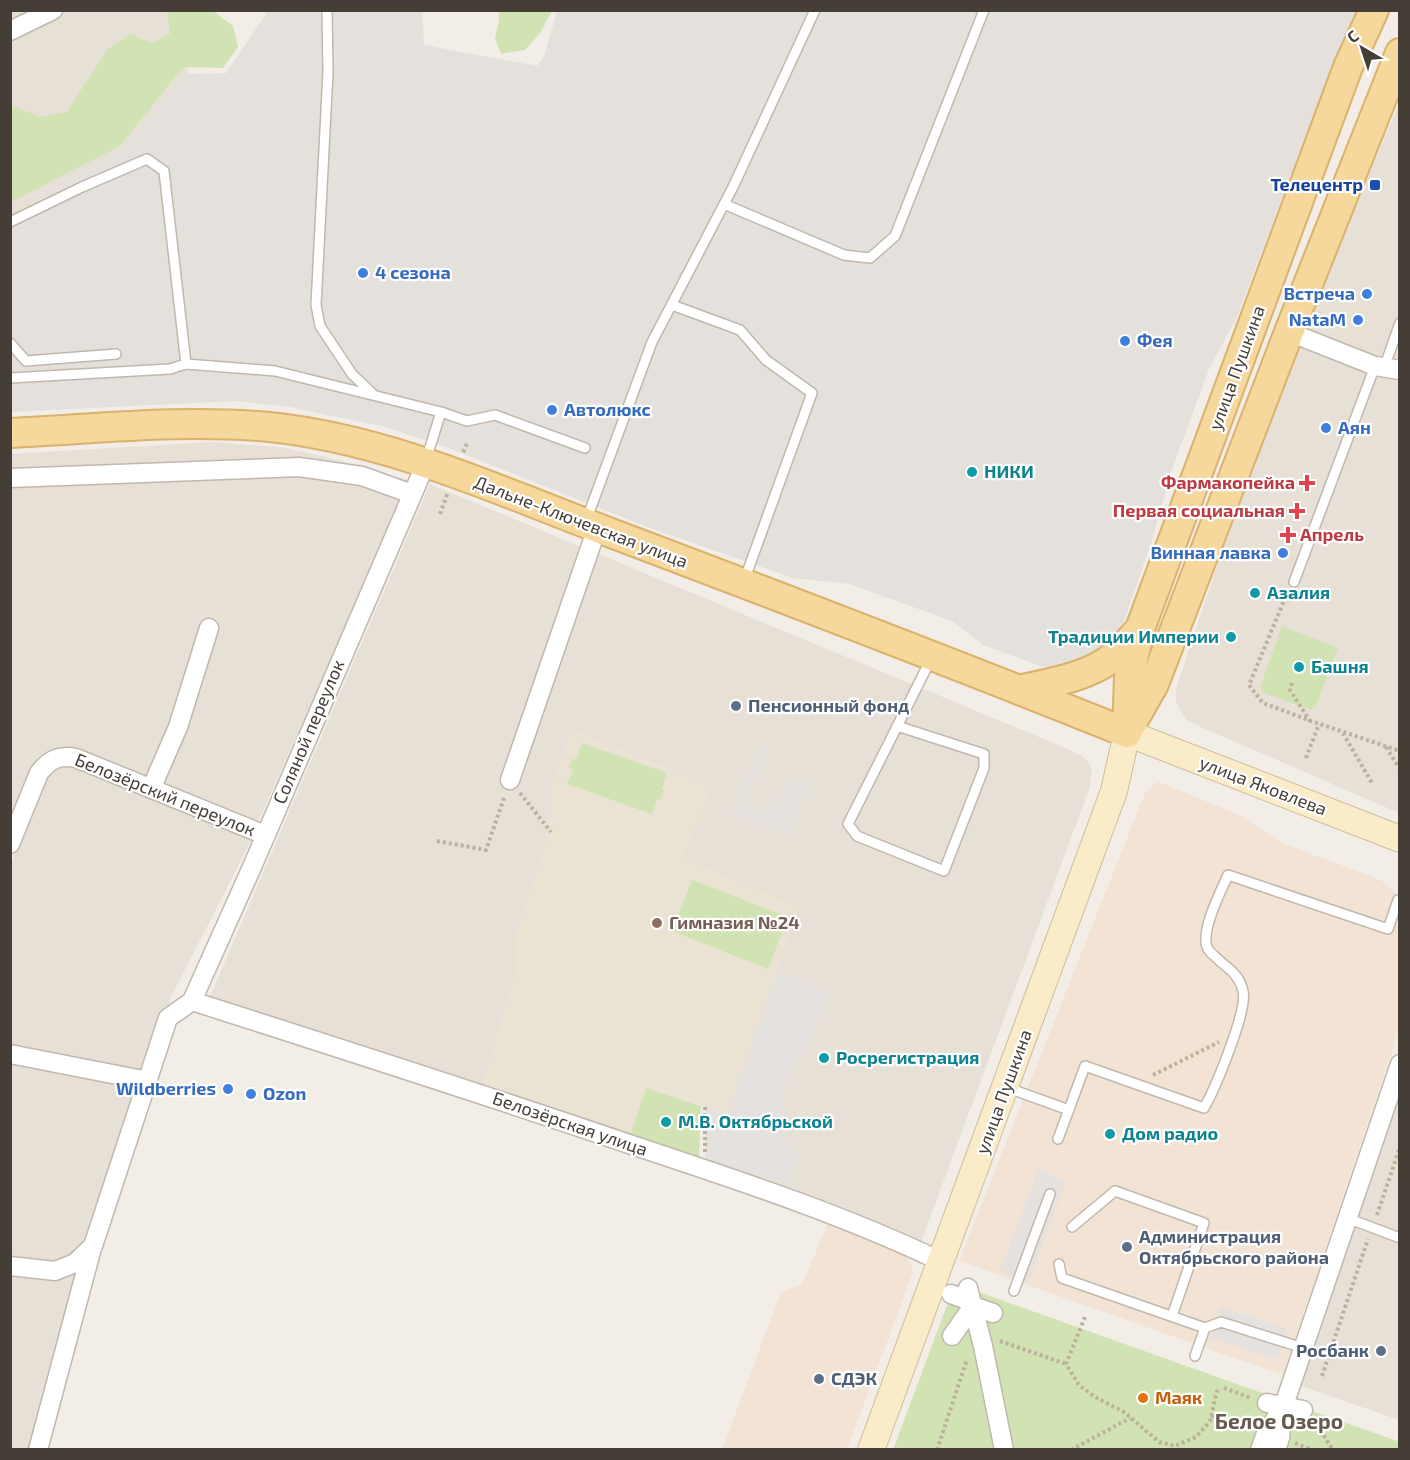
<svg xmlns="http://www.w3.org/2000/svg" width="1410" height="1460" font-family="'Exo 2',sans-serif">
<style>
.residential{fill:#e6e0d6}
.commercial{fill:#f2e3d4}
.industrial{fill:#e4e0dc}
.education{fill:#eae2d2}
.green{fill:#d1e3b3}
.parking{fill:#e4e1df}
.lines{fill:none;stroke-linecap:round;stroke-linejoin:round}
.lane-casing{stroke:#c0b8ad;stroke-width:12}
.street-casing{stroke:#c0b8ad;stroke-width:21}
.secondary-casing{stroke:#cebd9a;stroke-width:28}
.primary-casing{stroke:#dab26d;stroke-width:32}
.path{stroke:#bdb09d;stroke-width:4;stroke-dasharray:3 3;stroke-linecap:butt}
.lane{stroke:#fff;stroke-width:9}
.street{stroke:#fff;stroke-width:18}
.secondary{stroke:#faebc9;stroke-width:26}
.primary{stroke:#f6d79c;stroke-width:28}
.transit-dot{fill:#1a4fb4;stroke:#fff;stroke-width:2}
.shop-dot{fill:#3f7fe0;stroke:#fff;stroke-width:2}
.culture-dot{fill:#0f9aa8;stroke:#fff;stroke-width:2}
.health-dot{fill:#e0444e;stroke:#fff;stroke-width:2}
.service-dot{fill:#5c6f8a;stroke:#fff;stroke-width:2}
.education-dot{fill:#8d6e63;stroke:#fff;stroke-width:2}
.food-dot{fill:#e8710a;stroke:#fff;stroke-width:2}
.labels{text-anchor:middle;stroke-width:4.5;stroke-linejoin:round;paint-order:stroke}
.transit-label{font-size:18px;font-weight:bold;fill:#164399;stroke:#fff;text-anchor:end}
.shop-label{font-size:18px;font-weight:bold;fill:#366cbe;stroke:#fff;text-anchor:start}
.street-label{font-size:18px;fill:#453e37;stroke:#fff}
.culture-label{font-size:18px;font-weight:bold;fill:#0d838f;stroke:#fff;text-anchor:start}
.health-label{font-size:18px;font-weight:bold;fill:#be3a42;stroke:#fff;text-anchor:end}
.service-label{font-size:18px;font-weight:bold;fill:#4e5e75;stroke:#fff;text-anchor:start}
.education-label{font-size:18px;font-weight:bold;fill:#785e54;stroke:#fff;text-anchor:start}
.food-label{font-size:18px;font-weight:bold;fill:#c56008;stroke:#fff;text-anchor:start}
.quarter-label{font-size:21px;font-weight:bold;fill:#675b4f;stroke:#fff}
</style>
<rect width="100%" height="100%" fill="#f2eee7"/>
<path class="residential" d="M10,11H182L189,74L128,146L11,216Z
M1399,104V813L1203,728L1186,719L1180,710L1176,701V688L1218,563L1306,324Z
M212,442L279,447L323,456L410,481L258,822L76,753L52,752L11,828V454Z
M430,484L1068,749L1083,757L1089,763L1092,771L1090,787L921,1242L815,1198L741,1172L705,1107L728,1114L798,908L681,857L711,789L669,768L572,731L552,785L551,832L515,938V977L482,1087L208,1001Z
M56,763H74L254,835L171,997L30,1450L10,1449V866L45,776Z
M1399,1089V1420L1298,1385Z"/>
<path class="commercial" d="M1159,782L1239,815L1284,844L1381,880L1399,897V1030L1283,1375L959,1261L1145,793L1154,784Z
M829,1220L904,1256L910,1263L913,1272L847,1449L722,1450L781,1292L802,1285Z"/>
<path class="industrial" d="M268,11H422L424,45L537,66L544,56L557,11H1357L1282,198L1236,319L1209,369L1172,469L1151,544L1120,632L1104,652L1062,669H1049L983,645L952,621L849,584L793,578L650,528L443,446L385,427L290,407L235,401L11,412L10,216L128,146L189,74L226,73Z
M762,741L770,745L744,805L767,815L773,804L776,805L790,774L811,782L787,837L731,812Z"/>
<path class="education" d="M572,731L669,768L712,789L682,857L798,908L728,1114L646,1088L630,1135L482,1087L515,977V938L551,832L552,785Z"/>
<path class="green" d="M167,11H213L233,26L238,47L223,68L183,67L120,146L11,202V105L40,117L67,112L107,50L130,34L151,43L170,34Z
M499,11V10L552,11L540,33L525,50L501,54L495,38L499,20Z
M1282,626L1338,648L1316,706L1311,710L1262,692L1260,688Z
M582,743L667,773L662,789L664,791L661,799H657L652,814L567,784L573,770L569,768L572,758L576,760Z
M692,880L788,917L768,969L672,931Z
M646,1088L701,1106L699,1157L630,1135Z
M965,1287L1400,1442L1399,1450H893L949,1300Z"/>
<path class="parking" d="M300,11H413V55L342,60L328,72H302Z
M777,971L829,992L801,1058L795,1057L781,1096L785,1099L781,1110L788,1112L783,1126L788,1148L799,1152L789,1183L705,1164V1107L728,1114Z
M1038,1170L1066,1180L1028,1282L1000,1271Z
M1221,1307L1287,1328L1278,1359L1211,1338Z"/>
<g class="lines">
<defs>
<path id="lane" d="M327,10L328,72L316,305L320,326L352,374L373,394
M724,204L844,255L870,258L895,236L984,10
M10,222L82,187L147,159L164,171L186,364
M672,305L740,330L766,360L812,393L744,581
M10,343L26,361L116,354
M1384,368L1400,323
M10,378L170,369L186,364L275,371L441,412
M426,460L441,412L467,421L495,415L585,448
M586,521L652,342L733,187L815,10
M1294,582L1375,366
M897,726L984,754V768L944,871L857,836L848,824L931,659
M1008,1088L1069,1110
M1058,1139L1085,1066L1204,1108C1215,1089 1248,1010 1243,991C1240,977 1231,970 1221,962C1217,958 1211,954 1208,949C1199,933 1221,891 1228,875L1388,929L1398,900H1400
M1347,1218L1400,1238
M1072,1227L1115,1191L1204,1223L1172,1316
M1059,1264L1062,1278L1205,1328
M1014,1291L1050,1194
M1195,1356L1205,1328L1221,1322L1303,1348"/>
<path id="street" d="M10,31L53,10
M1289,332L1375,366L1400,370
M10,478L299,467L362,476L412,494
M510,780L597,528
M151,789L178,727L209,628
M10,844L39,773C50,759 59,755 76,758L265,835
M192,1001C339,1048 486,1095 632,1145C737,1180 842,1214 942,1262
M10,1054L148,1081
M10,1266L55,1271L75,1263L93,1246L168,1018L192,1001L252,867L426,463
M968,1288L983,1346L1004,1450
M951,1294L965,1299
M952,1336L973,1306L993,1313
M1267,1403L1303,1410
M38,1450L92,1248
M1260,1450L1265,1436L1284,1405L1400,1064
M1276,1450L1280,1438L1283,1410"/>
<path id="secondary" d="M871,1450L1114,791L1127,733L1400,839"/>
<path id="primary" d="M10,433C96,429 184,419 269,427C388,439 500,491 611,533C783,598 956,664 1127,733
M1019,690C1048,683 1084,678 1109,660C1121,651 1130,640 1140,629
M1129,728L1154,684L1289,332L1400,53
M1127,733L1129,677L1140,629L1348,67L1374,10"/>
</defs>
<use href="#lane" class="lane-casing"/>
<use href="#street" class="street-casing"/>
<use href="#secondary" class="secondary-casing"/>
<use href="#primary" class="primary-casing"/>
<path class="path" d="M463,452L467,444
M440,514L448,492
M1288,591L1249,685L1263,703L1311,721L1400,751
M1292,683L1290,690L1310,721
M1343,733L1372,783
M1386,747L1400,769
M1306,758L1319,724
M520,793L551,832
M437,841L486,850L505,795
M1153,1075L1219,1042
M705,1152V1107
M1377,1215L1400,1147
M1085,1317L1066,1364L1079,1385L1095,1397L1124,1412L1159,1442L1175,1446L1196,1437L1210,1421L1218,1387
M1000,1341L1066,1364
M1322,1376L1368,1239
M1224,1388L1251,1398
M1211,1416L1251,1429
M1314,1420L1333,1450
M1295,1443L1312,1450
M937,1450L967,1359
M1071,1450L1130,1418"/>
<use href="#lane" class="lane"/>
<use href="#street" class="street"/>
<use href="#secondary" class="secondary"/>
<use href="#primary" class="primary"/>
</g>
<rect class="transit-dot" x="1369" y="179" width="12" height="12" rx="3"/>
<g class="shop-dot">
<circle cx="363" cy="273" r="6"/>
<circle cx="1367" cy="294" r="6"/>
<circle cx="1358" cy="320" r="6"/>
<circle cx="1125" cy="341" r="6"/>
<circle cx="552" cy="410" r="6"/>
<circle cx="1326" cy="428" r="6"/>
<circle cx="1283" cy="553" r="6"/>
<circle cx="228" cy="1089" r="6"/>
<circle cx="251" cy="1094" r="6"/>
</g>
<g class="culture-dot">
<circle cx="972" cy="472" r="6"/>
<circle cx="1255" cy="593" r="6"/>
<circle cx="1231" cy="637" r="6"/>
<circle cx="1299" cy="667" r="6"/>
<circle cx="824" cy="1058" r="6"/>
<circle cx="666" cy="1122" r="6"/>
<circle cx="1110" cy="1134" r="6"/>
</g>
<g class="health-dot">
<path d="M1304 474h6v6h6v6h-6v6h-6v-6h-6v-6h6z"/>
<path d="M1294 502h6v6h6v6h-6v6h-6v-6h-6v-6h6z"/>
<path d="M1285 526h6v6h6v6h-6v6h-6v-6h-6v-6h6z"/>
</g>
<g class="service-dot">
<circle cx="736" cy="706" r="6"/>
<circle cx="1127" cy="1247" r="6"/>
<circle cx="1381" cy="1351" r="6"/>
<circle cx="819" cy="1379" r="6"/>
</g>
<circle class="education-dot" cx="657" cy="923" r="6"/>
<circle class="food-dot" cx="1143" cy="1398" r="6"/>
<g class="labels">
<g class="transit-label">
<text x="1363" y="191">Телецентр</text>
</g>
<g class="shop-label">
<text x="375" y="279">4 сезона</text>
<text x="1355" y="300" text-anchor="end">Встреча</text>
<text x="1346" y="326" text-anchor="end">NataM</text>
<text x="1137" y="347">Фея</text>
<text x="564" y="416">Автолюкс</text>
<text x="1338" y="434">Аян</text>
<text x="1271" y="559" text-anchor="end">Винная лавка</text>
<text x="216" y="1095" text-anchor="end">Wildberries</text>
<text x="263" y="1100">Ozon</text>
</g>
<g class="street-label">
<text transform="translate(1237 368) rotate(-70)" y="6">улица Пушкина</text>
<text transform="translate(581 522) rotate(21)" y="6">Дальне-Ключевская улица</text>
<text transform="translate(309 732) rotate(-67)" y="6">Соляной переулок</text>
<text transform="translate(1263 786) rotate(21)" y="6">улица Яковлева</text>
<text transform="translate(165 795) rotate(22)" y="6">Белозёрский переулок</text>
<text transform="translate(1004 1092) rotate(-70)" y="6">улица Пушкина</text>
<text transform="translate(570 1124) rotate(19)" y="6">Белозёрская улица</text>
</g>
<g class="culture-label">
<text x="984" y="478">НИКИ</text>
<text x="1267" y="599">Азалия</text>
<text x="1219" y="643" text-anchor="end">Традиции Империи</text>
<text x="1311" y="673">Башня</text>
<text x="836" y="1064">Росрегистрация</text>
<text x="678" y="1128">М.В. Октябрьской</text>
<text x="1122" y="1140">Дом радио</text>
</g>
<g class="health-label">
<text x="1295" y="489">Фармакопейка</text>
<text x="1285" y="517">Первая социальная</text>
<text x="1300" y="541" text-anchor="start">Апрель</text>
</g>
<g class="service-label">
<text x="748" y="712">Пенсионный фонд</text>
<text x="1139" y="1243">Администрация<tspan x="1139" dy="21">Октябрьского района</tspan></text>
<text x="1369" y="1357" text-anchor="end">Росбанк</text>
<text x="831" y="1385">СДЭК</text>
</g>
<g class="education-label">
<text x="669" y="929">Гимназия №24</text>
</g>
<g class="food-label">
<text x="1155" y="1404">Маяк</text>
</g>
<g class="quarter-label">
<text x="1279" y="1429">Белое Озеро</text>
</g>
</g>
<rect width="1410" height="1460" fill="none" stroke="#453e37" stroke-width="24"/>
<g transform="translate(1362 48) rotate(321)" stroke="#ffffff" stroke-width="4.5" paint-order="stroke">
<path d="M0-4.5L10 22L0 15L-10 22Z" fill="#453e37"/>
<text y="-9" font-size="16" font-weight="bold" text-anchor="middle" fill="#453e37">С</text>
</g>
</svg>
